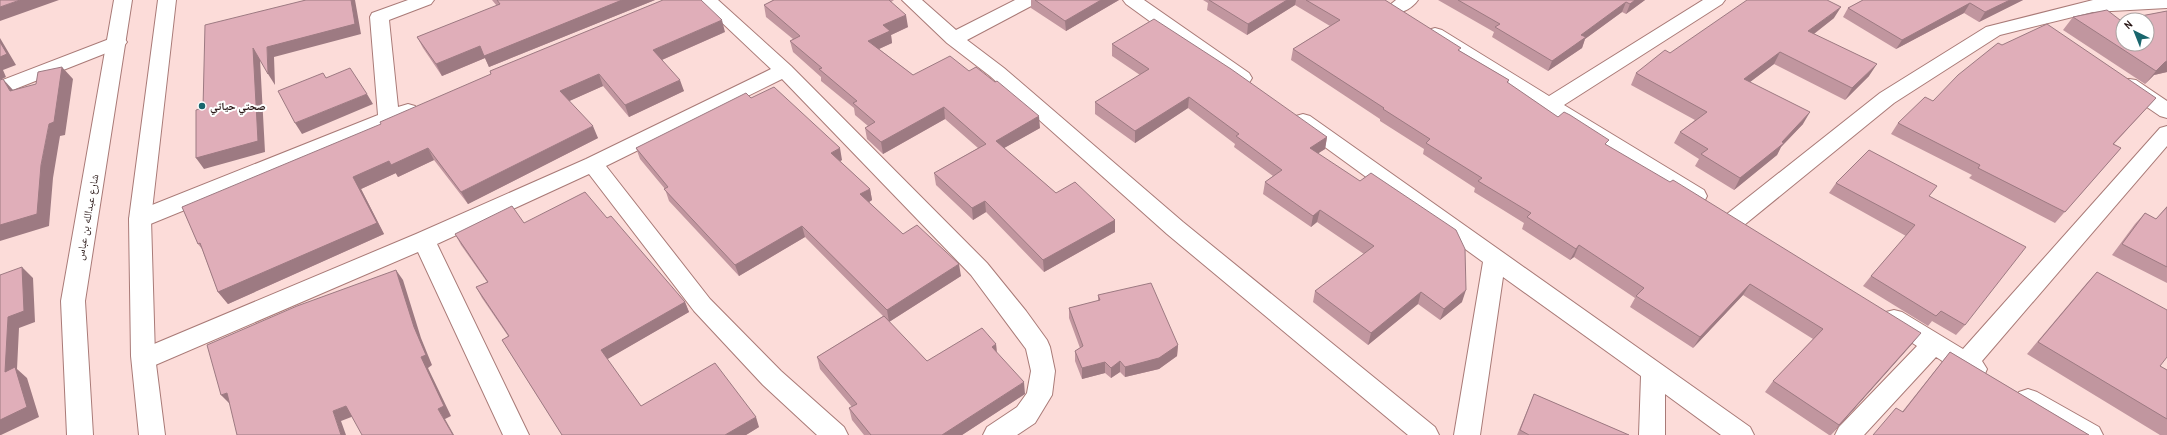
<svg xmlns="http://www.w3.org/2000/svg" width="2167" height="435" font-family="'Archivo Narrow','Noto Naskh Arabic',sans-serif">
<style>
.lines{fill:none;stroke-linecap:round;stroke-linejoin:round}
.street-casing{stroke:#a97a77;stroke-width:2}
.primary-casing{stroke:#a97a77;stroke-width:2}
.street{fill:#fff;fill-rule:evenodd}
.primary{fill:#fff;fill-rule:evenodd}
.wall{fill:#c1969f}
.shaded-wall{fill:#9d7a82}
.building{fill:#e0aeb9;stroke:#9d7a82;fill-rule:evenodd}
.poi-dot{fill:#19666d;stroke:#fff;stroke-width:1.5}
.labels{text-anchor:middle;stroke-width:4;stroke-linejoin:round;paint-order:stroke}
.poi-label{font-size:11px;font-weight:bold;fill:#281615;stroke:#fff;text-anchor:start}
.street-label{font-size:11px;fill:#281615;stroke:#fff}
</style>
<rect width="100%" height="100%" fill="#fcdcd9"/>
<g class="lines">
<defs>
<path id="street" d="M408,0H434L431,4L389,20L398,107L408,104L415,106L418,111L415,116L148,225L140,227L132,225L129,219L132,213L378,115L370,17L372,13Z
M698,0H718L791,66L987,263L1026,311L1047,340L1050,347L1055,371L1052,395L1035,423L1017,435H983L987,427L1017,407L1027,393L1031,371L1026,349L971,275L782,79L606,166L710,299L781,371L844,427L848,435H817L763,385L694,311L589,174L437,244L529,435H503L418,252L153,366L144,369L135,366L132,359L135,352L416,234L586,159L771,69Z
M902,0H922L956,30L1015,0H1038L1035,4L967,40L1004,68L1183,222L1435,427L1439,435H1408L1167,234L990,76L947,43Z
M1123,0H1144L1249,73L1252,78L1249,83L1242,84L1235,83L1126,4Z
M1396,0H1418C1412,9 1398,16 1387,13L1385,9Z
M1703,0H1725L1722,4L1564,105L1704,190L1707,196L1704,202L1696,204L1688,202L1428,38L1426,34L1428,30L1435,28L1442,30L1549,96Z
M2093,0H2167V8L2093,12L2000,35L1894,103L1743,226L1735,228L1727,226L1724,220L1727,214L1880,93L1986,27Z
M117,36L124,38L127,42L124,46L0,95V81Z
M2129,79L2136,80L2167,101V118L2160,116L2122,90L2119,85L2122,80Z
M1303,114L1310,116L1750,427L1754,435H1721L1665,394V435H1639L1641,376L1503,277L1480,435H1454L1483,262L1296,126L1293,121L1296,116Z
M2167,126V146L1982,361L1987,369L1984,376C1967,382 1951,366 1936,357L1864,435H1835L1839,427L1917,346L1886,326L1882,319L1886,312L1894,310L1902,312L1963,349L2160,128Z
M2028,389L2037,392L2099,427L2103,435H2068L2019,406L2015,399L2019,392Z"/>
<path id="primary" d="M114,0H132L85,301L93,435H67L61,301Z
M158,0H176L151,219L155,356L165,435H139L131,356L129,219Z"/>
</defs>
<use href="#street" class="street-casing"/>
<use href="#primary" class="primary-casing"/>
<use href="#street" class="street"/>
<use href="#primary" class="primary"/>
</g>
<path class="wall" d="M492,0H655L489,67L485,58L442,76L423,48L417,37L497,6Z
M773,0H894L891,2L908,27L891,35L892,43L879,49L913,75L1040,128L1004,148L1056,193L1115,220V232L1044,272L986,212L973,220L936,185L934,173L978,148L945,119L883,154L867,139L865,128L868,126L855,115L854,108L821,81V77L793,52L790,41L793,39L766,17L764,5Z
M1031,0H1119L1066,31L1031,8Z
M1203,0H1385L1460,51L1509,80L1508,83L1558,117L1607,145L1912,344L1831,435H1829L1765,392L1773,381L1813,339L1743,295L1693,348L1630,307L1635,298L1574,257L1570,260L1522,229L1524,223L1474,192L1475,188L1423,154L1424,149L1380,121V119L1291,60L1293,49L1330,26L1295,5L1247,35L1207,10L1208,3Z
M1438,0H1645L1626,14L1622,12L1585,39L1582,48L1548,71L1492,37L1494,32Z
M1863,0H2023L1979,22L1964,13L1896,49L1843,17L1848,8Z
M2167,11V72L2154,75L2145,84L2063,30L2073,17L2120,20Z
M1834,18L1814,34L1869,76L1845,100L1774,64L1750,82L1803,124L1781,147L1777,155L1734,190L1695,166L1699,159L1674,143L1680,132L1695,120L1631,85L1636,73L1670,53Z
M725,32L662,60L684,91L629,117L603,86L569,101L598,138L468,204L434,160L398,177L396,173L361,189L384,234L228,304L218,292L202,249L198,244L182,207Z
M1112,44L1327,137L1325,149L1318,153L1462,302L1440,320L1418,304L1368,345L1313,302L1315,291L1364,254L1317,222L1311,227L1263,194L1265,182L1273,176L1234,147L1235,144L1188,108L1135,143L1095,114V102L1140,75L1112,56Z
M2002,45L2156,98L2114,144L2121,148L2055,223L1969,178L1972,175L1891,134L1898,123L1933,101Z
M751,98L842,160L840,161L870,189L872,200L869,202L903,234L961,276L889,322L927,361L996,344L997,353L1025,394L962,435H864L852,420L849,408L852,407L820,369L817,357L883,316L805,237L739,276L669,201L665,189L640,159L636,148Z
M1836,183L1930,196L1965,325L1956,335L1932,321L1928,326L1863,286L1871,276L1906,236L1829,193Z
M2167,206V283L2112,255L2135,224L2145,213L2156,219Z
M607,218L685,302L689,312L607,359L641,406L759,427L746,435H562L502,340L508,336L482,298L476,287L487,282L461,245L455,234L524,223Z
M2097,272L2160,366L2167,370V435H2160L2027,354L2086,284Z
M1098,295L1178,345L1177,356L1159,369L1125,377L1120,372L1111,378L1105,373L1082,379L1075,361V351L1080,348L1069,318V308L1098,301Z
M1950,352L2089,435L1902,412L1941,363Z
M1534,394L1629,435H1517Z"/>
<path class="shaded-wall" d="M20,0H59L0,21V7Z
M351,0H355L361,34L274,57L275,85L268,74L267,47Z
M622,0H655L489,67L485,58L442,76L436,64L480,46Z
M1101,0H1119L1066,31L1065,21Z
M1287,0H1296L1295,5L1247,35L1248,24Z
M1635,0H1645L1626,14L1630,4Z
M2010,0H2023L1979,22L1985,12Z
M1626,2L1622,12L1585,39L1582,48L1548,71L1552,61L1581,35Z
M1970,3L1964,13L1896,49L1902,40Z
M1841,7L1834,18L1802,43L1808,31Z
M906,15L908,27L891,35L892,43L870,53L868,41L883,25Z
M722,20L725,32L657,62L653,50Z
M0,38L16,65L3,70L6,77L0,80Z
M253,48L260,59L265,152L204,169L196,158Z
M1780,52L1774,64L1738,91L1744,79Z
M2167,61V72L2154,75L2145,84L2156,71L2165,62Z
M1877,64L1869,76L1845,100L1852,88Z
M62,67L73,79L65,135L60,136L53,178L49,226L0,241V225L41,165L49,124Z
M599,74L603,86L565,103L560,91Z
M3,79L14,91H10Z
M680,80L684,91L629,117L625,105Z
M367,94L373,104L302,134L295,123Z
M1189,97L1188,108L1135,143V131Z
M944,107L945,119L883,154L881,142Z
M1810,112L1803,124L1781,147L1777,155L1734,190L1740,178L1782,142Z
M1039,116L1040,128L997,152L996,141Z
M593,126L598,138L468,204L461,192Z
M1327,137L1325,149L1308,160L1310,148Z
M428,148L434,160L398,177L391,165Z
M840,148L842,160L833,165L831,153Z
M389,161L396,173L361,189L384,234L228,304L218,292L353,177Z
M870,189L872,200L863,206L860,194Z
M985,201L986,212L973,220L972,208Z
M1320,210L1317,222L1311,227L1313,216Z
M1115,220V232L1044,272L1043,260Z
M802,226L805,237L739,276L735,265Z
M1579,245L1574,257L1570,260L1576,249Z
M959,264L961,276L889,322L887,310Z
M22,267L33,278L35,322L19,328L17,369L27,378L39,417L1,435H0V420L8,317Z
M396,270L403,280L421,338L432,365L428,368L451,416L445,419L454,435H453L438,409L421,357Z
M1750,284L1743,295L1693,348L1700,337Z
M1466,290L1462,302L1440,320L1444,309Z
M1421,292L1418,304L1368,345L1371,333Z
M685,302L689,312L606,360L601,350Z
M1921,333L1912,344L1831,435L1839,425Z
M996,344L997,356L992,347Z
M1178,345L1177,356L1159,369L1125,377V367Z
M1120,361V372L1111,378V368Z
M1105,362V373L1082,379V368Z
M1024,382L1025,394L962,435H942Z
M227,393L231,405L221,395Z
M346,406L354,416L341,421L346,435H341L333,411Z
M756,417L759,427L746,435H725Z"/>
<path class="building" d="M0,0H20L0,7Z
M306,0H351L355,24L267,47L268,74L253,48L258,141L196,158V110L203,108L205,25Z
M497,0H622L484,56L480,46L436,64L417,37L500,4Z
M663,0H701L722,20L653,50L680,80L625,105L599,74L560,91L593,126L461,192L428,148L391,165L389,161L353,177L377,223L218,292L200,243L198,244L182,207L381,124L380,122L491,74L490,71Z
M774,0H889L906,15L883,25L890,31L868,41L913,75L950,56L969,71L976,67L995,82L997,81L1039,116L996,141L1056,193L1075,182L1115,220L1043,260L985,201L972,208L934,173L986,144L944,107L881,142L865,128L875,122L853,103L857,101L819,69L822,68L790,41L800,36L764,5Z
M1035,0H1101L1065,21Z
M1209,0H1287L1248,24Z
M1306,0H1385L1461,48L1458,50L1509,80L1507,82L1558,117L1564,112L1570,115L1609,140L1605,144L1670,182L1673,180L1921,333L1839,425L1773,381L1823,329L1750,284L1700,337L1636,296L1644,288L1579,245L1576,249L1527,217L1531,213L1478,181L1482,178L1426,143L1430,139L1383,109L1384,108L1293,49L1340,20Z
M1458,0H1635L1630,4L1626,2L1581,35L1586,37L1552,61L1495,27L1500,24Z
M1747,0H1827L1841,7L1808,31L1877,64L1852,88L1780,52L1744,79L1810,112L1782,142L1784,143L1740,178L1701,154L1708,149L1680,132L1707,112L1636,73L1665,50L1670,53Z
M1863,0H2010L1985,12L1970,3L1902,40L1848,8Z
M2107,10L2120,20L2167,11V61L2165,62L2156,71L2073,17ZM2123,20H2147V44H2123Z
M1154,19L1231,69L1327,137L1310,148L1360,181L1371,173L1456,230L1465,249L1466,290L1444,309L1421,292L1371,333L1315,291L1374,246L1320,210L1313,216L1265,182L1282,170L1236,136L1239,134L1189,97L1135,131L1095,102L1149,69L1112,44Z
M2047,24L2156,98L2113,144L2121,148L2065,212L1978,168L1980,165L1898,123L1925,97L1933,101L1958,75L1998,43L2002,45Z
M0,42L7,54L0,57Z
M62,67L54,122L49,124L41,165L37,214L0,225V80L3,79L10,91L36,84L38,72Z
M350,68L367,94L295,123L278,91L323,73L326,78Z
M774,87L840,148L831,153L870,189L860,194L903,234L917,225L959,264L887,310L802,226L735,265L664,189L668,187L636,148L746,93L751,98Z
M1869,150L1937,186L1929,196L2026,247L1965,325L1941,311L1936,316L1871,276L1915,225L1836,183Z
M585,192L607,218L611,216L685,302L601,350L641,406L715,363L756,417L725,435H562L502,340L509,336L476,287L488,282L455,234L512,206L524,223Z
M2167,207V267L2122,244L2145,213L2156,219Z
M22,267L24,311L8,317L5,372L15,367L27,407L0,420V275Z
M396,270L414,327L426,355L421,357L444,406L438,409L453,435H362L346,406L333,411L341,435H237L227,393L221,395L207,345L297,306Z
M2097,272L2167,310V357L2160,366L2167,370V419L2038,342Z
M1151,283L1178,345L1159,358L1125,367L1120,361L1111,368L1105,362L1082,368L1075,351L1083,346L1069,308L1100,300L1098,295Z
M884,316L927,361L982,328L996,344L992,347L1024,382L942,435H871L849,408L857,404L817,357Z
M1950,352L2089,435H1873L1896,408L1903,412Z
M1534,394L1629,435H1529L1520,430Z"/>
<circle class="poi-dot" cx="202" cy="106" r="4"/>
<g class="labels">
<g class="poi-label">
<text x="210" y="110">صحتي حياتي</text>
</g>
<g class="street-label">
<text transform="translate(87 217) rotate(-80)" y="4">شارع عبدالله بن عباس</text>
</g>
</g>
<g transform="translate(2135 32) rotate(317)"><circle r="19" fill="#ffffff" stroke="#a9a2a1"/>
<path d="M0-3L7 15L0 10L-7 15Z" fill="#19666d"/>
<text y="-6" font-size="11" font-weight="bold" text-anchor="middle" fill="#281615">N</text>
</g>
</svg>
